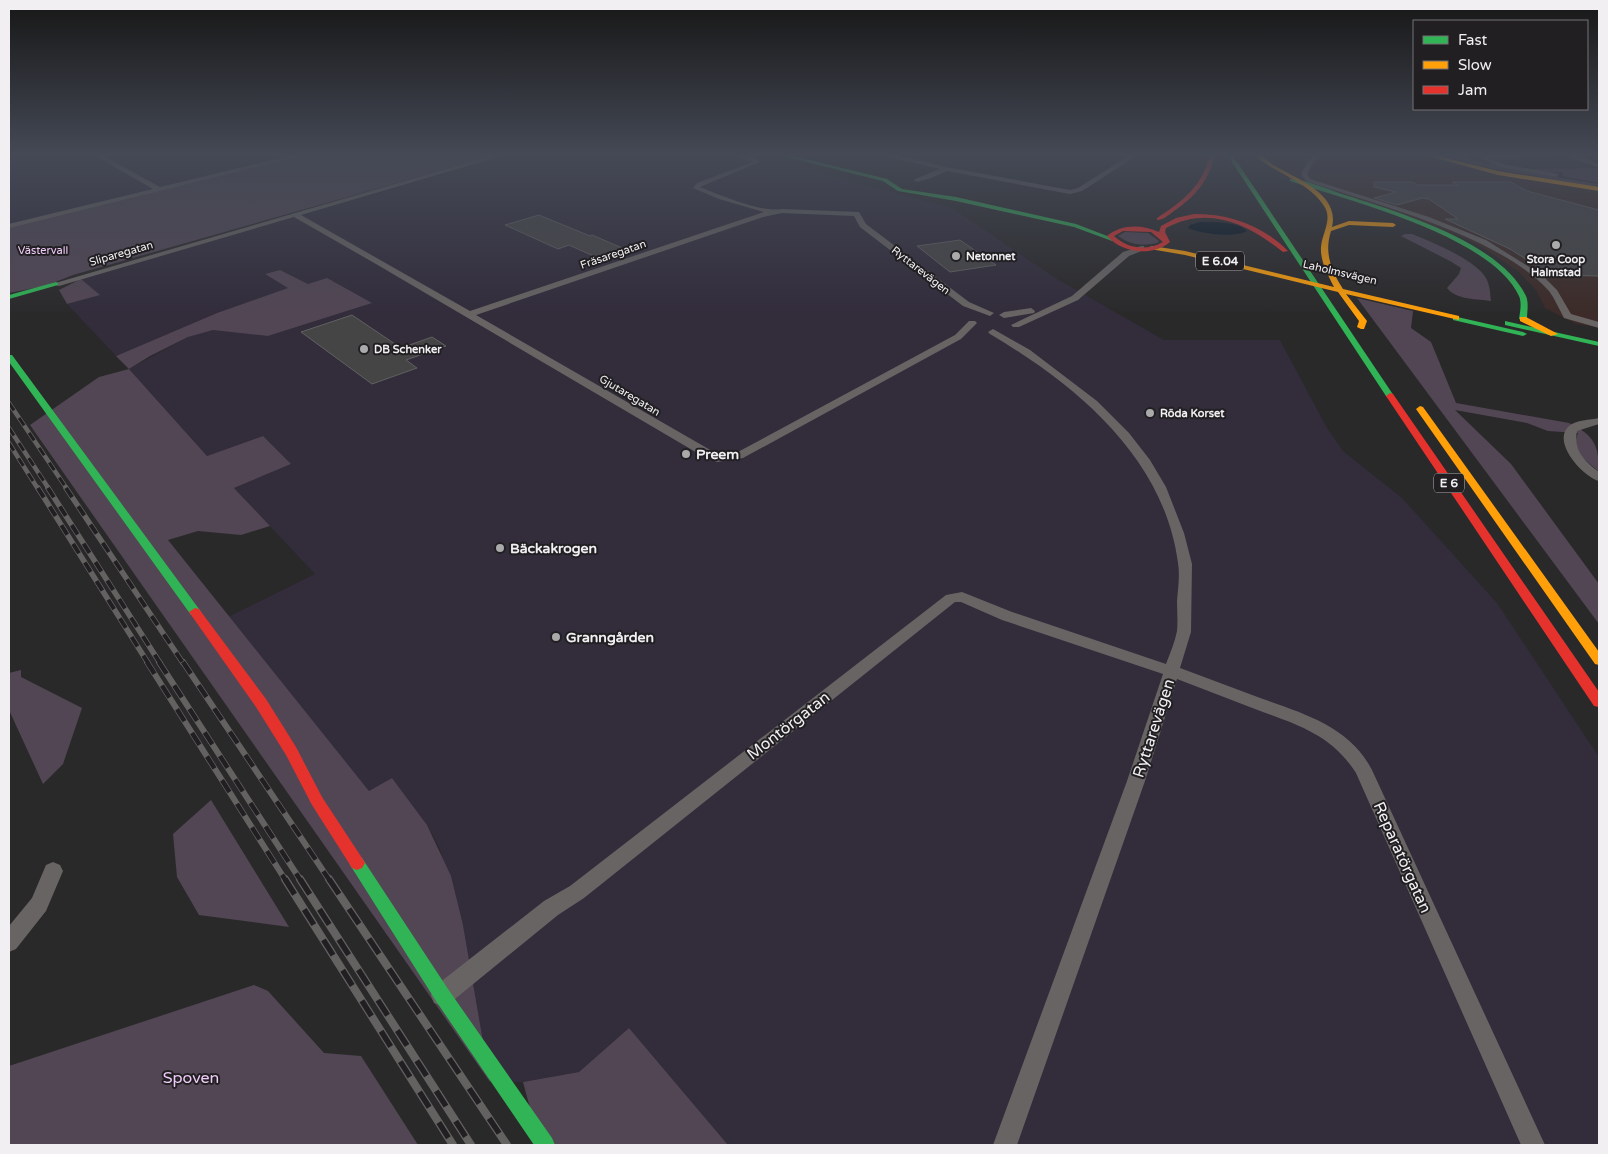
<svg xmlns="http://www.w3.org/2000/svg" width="1608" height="1154" font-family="'Varela Round',sans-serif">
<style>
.commercial{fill:#3c2b28}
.industrial{fill:#322c3b}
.green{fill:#524654}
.water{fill:#051422}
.building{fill:#464546;stroke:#616061}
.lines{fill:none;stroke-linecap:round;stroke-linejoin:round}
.street{fill:#686463;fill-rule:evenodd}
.fast{fill:#30b455;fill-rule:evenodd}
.slow{fill:#ff9f0a;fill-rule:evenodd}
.jam{fill:#e5322d;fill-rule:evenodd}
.rail-far3-casing{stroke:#646161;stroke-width:4.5}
.rail-far2-casing{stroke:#646161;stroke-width:5.5}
.rail-far1-casing{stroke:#646161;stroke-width:6}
.rail-casing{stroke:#646161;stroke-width:8}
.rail-far3{stroke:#211f22;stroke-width:3;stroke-dasharray:9;stroke-linecap:butt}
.rail-far2{stroke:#211f22;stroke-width:4;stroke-dasharray:11;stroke-linecap:butt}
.rail-far1{stroke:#211f22;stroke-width:4.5;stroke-dasharray:14;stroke-linecap:butt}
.rail{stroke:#211f22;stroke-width:5.5;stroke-dasharray:18;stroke-linecap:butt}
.poi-dot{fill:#abaaab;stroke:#211f22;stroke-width:2}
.labels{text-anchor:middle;stroke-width:4;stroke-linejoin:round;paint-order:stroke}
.far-park-label{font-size:11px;fill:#f0ccf9;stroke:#211f22}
.far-street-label{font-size:11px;fill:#f1eff1;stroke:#211f22}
.far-poi-label{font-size:11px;font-weight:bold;fill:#f1eff1;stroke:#211f22;text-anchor:start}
.shield{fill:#211f22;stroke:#b3b1b3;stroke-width:1}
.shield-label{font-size:12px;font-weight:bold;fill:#f1eff1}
.poi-label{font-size:14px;font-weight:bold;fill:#f1eff1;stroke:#211f22;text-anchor:start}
.near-street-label{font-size:16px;fill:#f1eff1;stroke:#211f22}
.near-park-label{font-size:16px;fill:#f0ccf9;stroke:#211f22}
</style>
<rect width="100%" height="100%" fill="#2a292a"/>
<path class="commercial" d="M1261,153H1415L1469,168L1599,191V327L1576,324L1545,308L1536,290L1518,271L1480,246L1455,234L1306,182L1272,164Z"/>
<path class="industrial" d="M9,153H302L9,224Z
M517,153H747L952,208L1057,279L1164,340H1280L1327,428L1343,451L1402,498L1497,603L1599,757V1145H728L629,1028L579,1072L523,1082H490L463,925L439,847L427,825L392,778L369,791L228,617L315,574L234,488L291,464L263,436L207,456L129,369L188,337L213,329L268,336L371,303L308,284L280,270L265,274L289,288L217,313L116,356L67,304L99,295L81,279Z"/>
<path class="green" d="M302,153H502L73,275L45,286L9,293V224Z
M1432,153L1464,156L1472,160L1509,169L1599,184V188L1495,169Z
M1599,168V183L1562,176L1563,172L1545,173L1525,169Z
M1125,232L1148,233L1159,241L1157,243C1141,246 1131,245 1118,236Z
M1405,234H1412C1432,242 1476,260 1486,278C1490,285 1490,293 1491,301C1478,299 1456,300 1447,288L1459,274L1461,268L1450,261L1401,236Z
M280,270L308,284L327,278L372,303L268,336L213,330L188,337L150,356L129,369L207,456L263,436L291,464L234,488L270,526L241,535L198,531L168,540L369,791L392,778L427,825L451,876L463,925L490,1082L30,425L99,377L129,369L116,356L217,313L288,288L265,274Z
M81,279L100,295L67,304L59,290Z
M1357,298L1413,311L1411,328L1431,342L1456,403L1569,423C1594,435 1599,445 1599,472L1582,457L1574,445L1578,433L1548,431L1527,423L1455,410L1511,464L1599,584V624Z
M21,670V677L82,708L63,764L43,784L9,710V673Z
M211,800L289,927L199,915L177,877L173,834Z
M254,985L268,991L324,1053L361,1056L418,1145H9V1066Z
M629,1028L728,1145H540L523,1082L579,1072Z"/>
<path class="water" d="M1200,222C1213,222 1237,221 1247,231C1235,238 1201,234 1188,228L1190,225Z"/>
<path class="building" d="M1374,182H1412L1418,185H1458L1452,182H1511L1527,191L1599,210V276L1551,275L1510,249L1445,219H1458L1429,199L1422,198L1397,205L1374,198L1396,192L1374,187Z
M539,215L590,236L592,235L627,250L600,259L569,245L558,249L505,225Z
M960,240L996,265L950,272L917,246Z
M352,315L401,348L432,337L446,346L406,360L417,368L372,384L301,332Z"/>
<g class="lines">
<path class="street" d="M90,153H98L160,187L301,153H314L9,228V224L153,189Z
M501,153H512L301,215L470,311L764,212L719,199L693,188L697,183L753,162L731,153C742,153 752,154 760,162L700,187C720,195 762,213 782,209L859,212L866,224L969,302L994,313L990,316L963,306L860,227L854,216L782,213L763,217L476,315L719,455L736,453L955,335L969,321H975L977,323L961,339L743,458L717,462L699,454L376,264L294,217L59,286L52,284Z
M874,153H887L946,167L1070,190L1078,188L1133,153H1141L1082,191L1070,194L947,171L931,178L917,182L914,180L915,179L940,169Z
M1317,153H1325L1313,163L1307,174L1310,179L1429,217L1486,240L1542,275L1557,290L1571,314L1599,322V328L1564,318C1559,309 1555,299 1549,291C1498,235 1377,205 1306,181L1301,174L1309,160Z
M1573,153L1599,164V168L1568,156L1487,158L1503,164L1558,174L1559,175L1556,177L1499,167L1476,156L1479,154Z
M1141,246H1144V250L1129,256L1078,300L1019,327H1013L1011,325L1072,296L1123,252Z
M1031,308L1035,311L1034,313L1004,318L999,315L1004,312Z
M993,329L1030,350L1097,401L1129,433L1150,460L1166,487L1184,533L1192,564L1191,632L1180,668C1208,678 1235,689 1263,699C1305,714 1350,727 1372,770L1545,1145H1521L1356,773C1331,734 1297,725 1255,709C1229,699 1203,689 1177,679L1145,781L1017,1145H993L1127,781L1163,674L1002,620L961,602H955L584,898L558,915L450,1003L442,1006L434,1003L431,995L434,987L544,901L570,886L946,595L962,592L1012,612L1166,664C1170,653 1175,642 1177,631C1178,621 1177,611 1177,601C1178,589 1180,575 1178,563C1164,457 1076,385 990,334L988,332Z
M1599,418V424L1577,431C1573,450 1584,461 1599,472V481C1583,477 1551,442 1569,426C1576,420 1590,420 1599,418Z
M53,862L60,865L63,871L46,911L16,949L9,952V926L32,898L46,865Z"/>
<path class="fast" d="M771,153H781L887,179L902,189L956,197L1076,224L1115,239L1112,241L1074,227L956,201L898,191L883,181Z
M1226,153H1231L1394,396L1393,398L1390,399L1386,396Z
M1290,179C1305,179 1330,190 1345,195C1398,212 1500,242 1526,296C1529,303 1527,312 1527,319L1523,321L1519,319C1520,312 1522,303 1519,296C1491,236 1350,201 1290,181Z
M56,282L58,283V285L9,299V295Z
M1453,316L1523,332L1527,334L1523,336L1453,320Z
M1505,321L1599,342V346L1505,325Z
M9,355H12L199,609L201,612L199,615H191L9,362Z
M357,856L362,858L448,989L552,1138L555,1145H534L436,1001L352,868L349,863L352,858Z"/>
<path class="slow" d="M1252,153C1261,153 1268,162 1275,166C1297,179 1340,194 1332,227L1349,221L1393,223L1396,225L1393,227L1349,225L1331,231C1324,253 1331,270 1343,289L1459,316V320L1346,294L1367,321L1364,329H1361L1357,327L1359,321L1338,292L1185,255L1150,249V247L1152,246L1185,251L1334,287C1328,275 1320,261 1321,247C1322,233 1333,219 1324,206C1308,181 1273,173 1252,153Z
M1417,153H1427L1498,171L1599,187V191L1498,175Z
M1520,317H1526L1558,334L1551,336L1520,321Z
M1420,406L1423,407L1599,652V665L1595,664L1416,409Z"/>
<path class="jam" d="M1210,153H1215C1210,179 1196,196 1174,211C1169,215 1163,220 1157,220V218C1183,201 1204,185 1210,153Z
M1194,214C1228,213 1264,226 1288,251L1283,252C1248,224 1209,205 1166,228L1165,232L1170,242C1152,257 1122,253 1107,236C1121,224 1142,224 1159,232L1161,226L1176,218ZM1123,231L1151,232L1163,242C1147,251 1128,249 1114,236Z
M1390,393L1393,394L1599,692V707L1594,706L1386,396Z
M195,608L199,609L266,699L296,747L322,797L362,858L365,863L362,868L357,870L352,868L312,805L286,755L256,707L189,612Z"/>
<defs>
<path id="rail-far3" d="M9,403L67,489
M9,428L49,489
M9,443L38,489"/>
<path id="rail-far2" d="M38,488L148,663
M48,488L160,663
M66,488L183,663"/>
<path id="rail-far1" d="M147,662L286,881
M159,662L301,881
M183,662L330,881"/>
<path id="rail" d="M285,879L453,1145
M300,879L471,1145
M329,879L507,1145"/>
</defs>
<use href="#rail-far3" class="rail-far3-casing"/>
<use href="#rail-far2" class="rail-far2-casing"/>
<use href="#rail-far1" class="rail-far1-casing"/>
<use href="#rail" class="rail-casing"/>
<use href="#rail-far3" class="rail-far3"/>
<use href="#rail-far2" class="rail-far2"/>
<use href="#rail-far1" class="rail-far1"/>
<use href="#rail" class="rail"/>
</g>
<linearGradient id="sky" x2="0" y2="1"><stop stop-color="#171717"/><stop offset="0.49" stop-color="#444955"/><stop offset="1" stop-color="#444955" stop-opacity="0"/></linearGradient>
<rect width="1608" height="315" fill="url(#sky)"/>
<g class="poi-dot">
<circle cx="1556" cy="245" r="5"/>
<circle cx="956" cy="256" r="5"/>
<circle cx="364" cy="349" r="5"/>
<circle cx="1150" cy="413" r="5"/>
<circle cx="686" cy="454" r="5"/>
<circle cx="500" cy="548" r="5"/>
<circle cx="556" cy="637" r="5"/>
</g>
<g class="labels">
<g class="far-park-label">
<text x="43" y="254">Västervall</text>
</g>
<g class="far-street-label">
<text transform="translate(121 253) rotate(-16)" y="4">Sliparegatan</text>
<text transform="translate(613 254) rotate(-19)" y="4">Fräsaregatan</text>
<text transform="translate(921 270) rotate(38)" y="4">Ryttarevägen</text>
<text transform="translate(1340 272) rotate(13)" y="4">Laholmsvägen</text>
<text transform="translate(630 395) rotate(31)" y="4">Gjutaregatan</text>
</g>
<g class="far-poi-label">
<text x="966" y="260">Netonnet</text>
<text x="1556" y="263" text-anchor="middle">Stora Coop<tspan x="1556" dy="13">Halmstad</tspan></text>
<text x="374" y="353">DB Schenker</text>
<text x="1160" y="417">Röda Korset</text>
</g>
<g class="shield">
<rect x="1196" y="251.5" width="48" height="19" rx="4"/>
<rect x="1434" y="473.5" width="30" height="19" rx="4"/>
</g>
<g class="shield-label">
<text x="1220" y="265">E 6.04</text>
<text x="1449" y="487">E 6</text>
</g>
<g class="poi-label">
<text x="696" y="459">Preem</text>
<text x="510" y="553">Bäckakrogen</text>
<text x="566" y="642">Granngården</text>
</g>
<g class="near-street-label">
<text transform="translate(788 725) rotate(-38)" y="6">Montörgatan</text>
<text transform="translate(1153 728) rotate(-72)" y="6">Ryttarevägen</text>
<text transform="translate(1403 857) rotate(66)" y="6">Reparatörgatan</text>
</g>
<g class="near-park-label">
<text x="191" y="1083">Spoven</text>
</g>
</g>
<rect width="1608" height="1154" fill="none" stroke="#f1eff1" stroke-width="20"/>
<rect x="1413" y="20" width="175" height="90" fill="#211f22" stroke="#747275"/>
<rect x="1423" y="36" width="25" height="8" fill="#30b455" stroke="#747275"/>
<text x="1458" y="45" font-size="15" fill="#f1eff1">Fast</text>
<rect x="1423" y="61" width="25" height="8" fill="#ff9f0a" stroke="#747275"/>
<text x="1458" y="70" font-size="15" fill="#f1eff1">Slow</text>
<rect x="1423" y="86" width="25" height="8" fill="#e5322d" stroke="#747275"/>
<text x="1458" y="95" font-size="15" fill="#f1eff1">Jam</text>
</svg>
